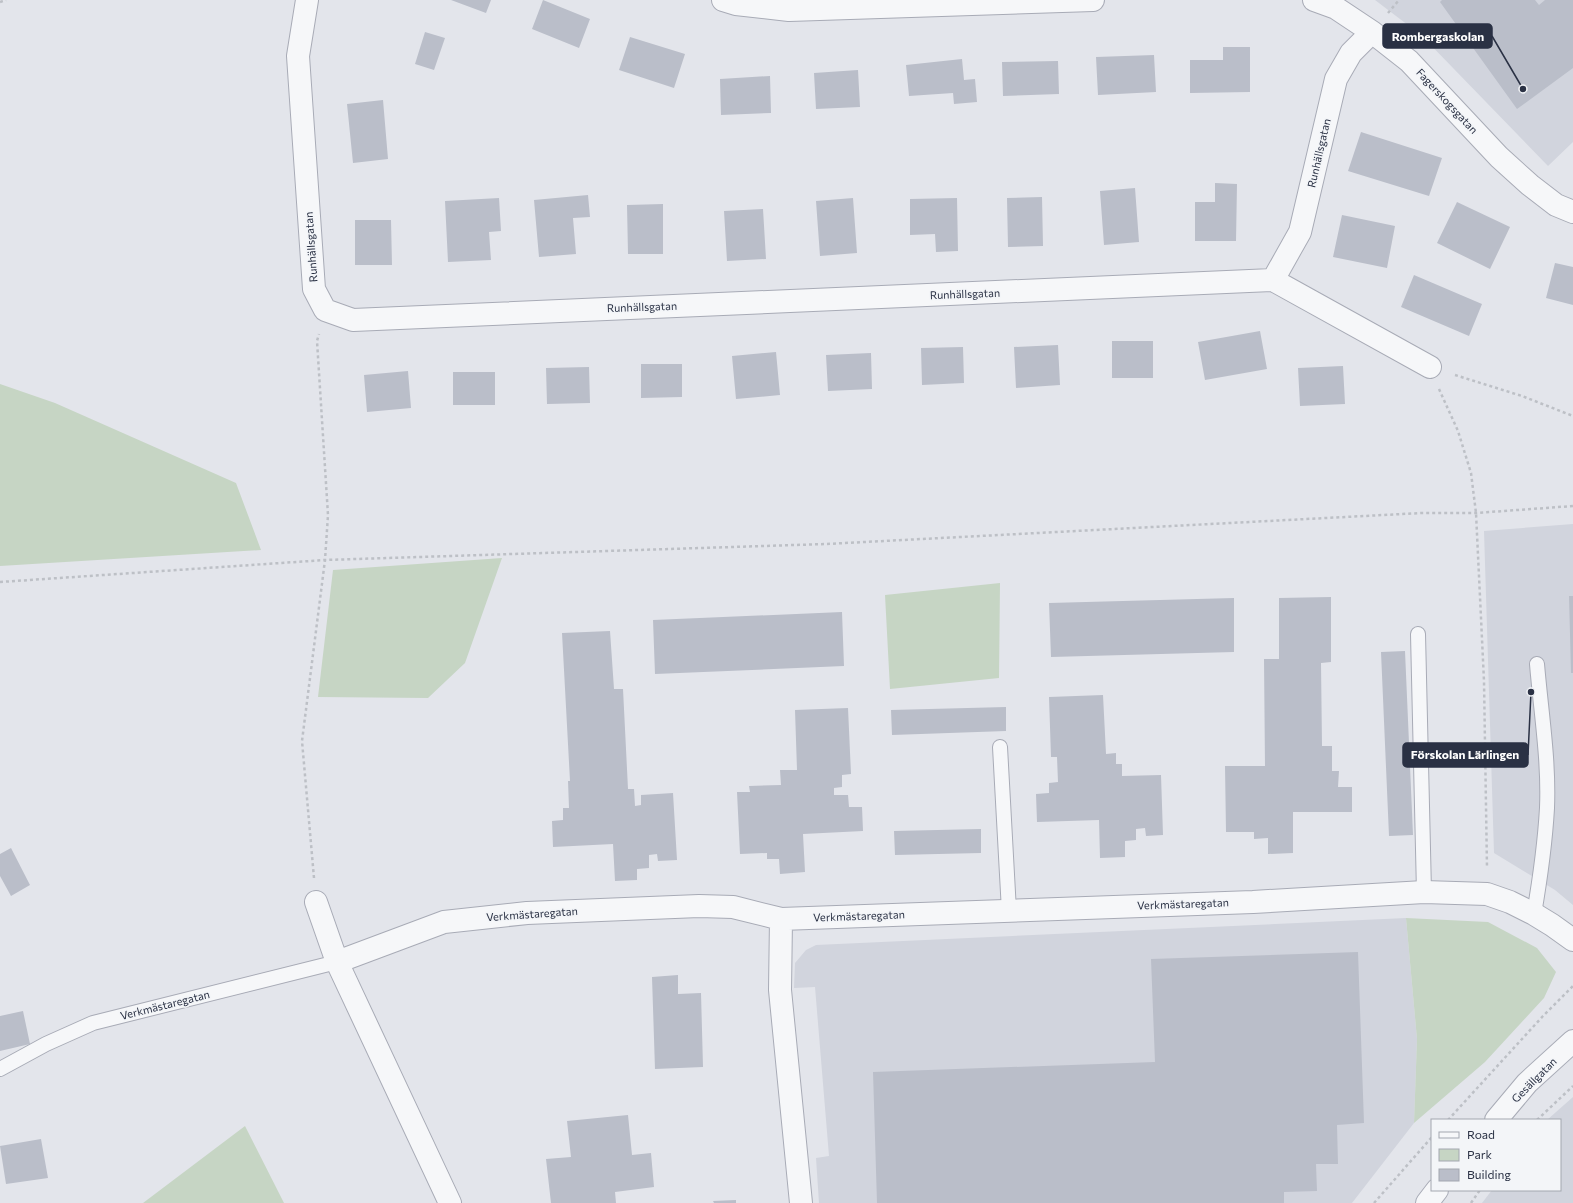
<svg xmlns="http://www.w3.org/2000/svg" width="1573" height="1203" font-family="Commissioner,sans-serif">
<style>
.built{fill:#d1d4dd}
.green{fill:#c6d5c4}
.building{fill:#babec9}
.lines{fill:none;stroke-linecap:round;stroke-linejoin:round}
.service-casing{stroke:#a8abb6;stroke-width:16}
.minor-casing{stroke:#a8abb6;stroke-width:24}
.tertiary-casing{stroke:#a8abb6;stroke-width:24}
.path{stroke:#bdc0c6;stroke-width:2.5;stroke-dasharray:3 3;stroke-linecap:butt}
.service{stroke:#f6f7f9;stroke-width:14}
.minor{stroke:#f6f7f9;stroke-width:22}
.tertiary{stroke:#f6f7f9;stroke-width:22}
.labels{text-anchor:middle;stroke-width:3;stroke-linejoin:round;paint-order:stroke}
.street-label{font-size:11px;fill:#2a3144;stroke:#f3f5f8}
.leader{fill:none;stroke:#2a3144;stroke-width:1.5}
.callout-dot{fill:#2a3144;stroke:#f3f5f8;stroke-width:1.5}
.callout{fill:#2a3144;stroke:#2a3144;stroke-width:1.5}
.callout-label{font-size:12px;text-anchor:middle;font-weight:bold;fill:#fff}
</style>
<rect width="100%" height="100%" fill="#e3e5eb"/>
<path class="built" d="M1375,0H1573V142L1548,166L1421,35Z
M1573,524V905L1555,890L1494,853L1484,531Z
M1406,918L1417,1039L1414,1123L1352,1203H819L816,1158L829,1156L815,987L794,988L795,963L806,950L816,945Z
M1573,1097V1203H1482L1492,1190H1560V1120H1547Z"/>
<path class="green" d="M0,384L55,403L236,483L261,550L0,566Z
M502,558L465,663L428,698L318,697L333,570Z
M1000,583L999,678L890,689L885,595Z
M1406,918L1488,922L1537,948L1556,972L1544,998L1485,1062L1414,1123L1417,1039Z
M245,1126L284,1203H143Z"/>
<path class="building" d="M451,0H491L486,13Z
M543,0L590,19L579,48L532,29Z
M1442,0H1535L1539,5L1545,0H1573V68L1517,109L1440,2Z
M425,32L445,38L434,70L415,64Z
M630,37L685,54L674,88L619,70Z
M1223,47H1250V92L1190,93V60H1223Z
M1154,55L1156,92L1098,95L1096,57Z
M962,59L964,80L975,79L977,102L954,104L953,93L909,96L906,65Z
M1058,61L1059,94L1003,96L1002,62Z
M858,70L860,107L816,109L814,73Z
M770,76L771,113L721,115L720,79Z
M383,100L388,159L353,163L347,104Z
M1361,132L1442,158L1429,196L1348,171Z
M1215,183L1237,184L1236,241H1195V202H1215Z
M1135,188L1139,242L1104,245L1100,191Z
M588,195L590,217L573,218L576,254L539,257L534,200Z
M1042,197L1043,246L1008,247L1007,198Z
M499,198L501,231L489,232L491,260L448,262L445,201Z
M853,198L857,253L820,256L816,201Z
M957,198L958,251L936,252L935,234L910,235V199Z
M1457,202L1510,227L1490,269L1437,243Z
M663,204V254H628L627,205Z
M763,209L766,259L727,261L724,211Z
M1342,215L1395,226L1387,268L1333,257Z
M355,220H391L392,265H355Z
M1555,263L1573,267V305L1546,298Z
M1414,275L1482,304L1469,336L1401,307Z
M1260,331L1267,369L1205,380L1198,342Z
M1112,341H1153V378H1112Z
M1058,345L1060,385L1016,388L1014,347Z
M963,347L964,383L922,385L921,348Z
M776,352L780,395L736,399L732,356Z
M871,353L872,389L828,391L826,355Z
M641,364H682V397L641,398Z
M1343,366L1345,404L1300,406L1298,368Z
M589,367L590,403L547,404L546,368Z
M408,371L411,408L367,412L364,375Z
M453,372H495V405H453Z
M1569,596H1573V673H1571Z
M1331,597V662L1321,663L1322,746H1332V771H1339L1338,787H1352V812H1293V853L1268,854V838L1254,839V832H1226L1225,766H1265L1264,659H1279V598Z
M1234,598V652L1051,657L1049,603Z
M842,612L844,666L655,674L653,620Z
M610,631L614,689H623L628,789H634L635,806L641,805V795L673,793L677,860L658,861L657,854L649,855V868L637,869V880L615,881L613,844L553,847L552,821L563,820V808H569L568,781H570L562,633Z
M1405,651L1413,835L1389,836L1381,652Z
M1103,695L1106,754L1116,753V764H1122V776L1161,775L1163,835L1146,836L1145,828L1136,829V840L1125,841V857L1100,858L1099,820L1037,822L1036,794L1049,793V783L1058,782L1057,757H1051L1049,697Z
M1006,707V731L892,735L891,710Z
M848,708L851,774L842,775V787L834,788V795H848L849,807H862L863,831L803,834L805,872L780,874L779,859H767V853L740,854L737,792H750L749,786L781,785L780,770H797L795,710Z
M981,829V853L895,855L894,831Z
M11,848L30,885L11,896L0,876V854Z
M1358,952L1364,1123L1337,1125L1338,1164H1316L1317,1191L1284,1192V1203H877L873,1072L1155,1062L1151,959Z
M678,975V994L701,993L703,1067L655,1069L652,977Z
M23,1011L30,1044L0,1051V1016Z
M628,1115L632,1155L651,1153L654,1187L615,1192L616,1203H551L546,1159L571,1157L567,1121Z
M41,1139L48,1178L6,1184L0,1146Z
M736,1200V1203H714L713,1201Z"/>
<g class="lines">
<defs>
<path id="service" d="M1418,634L1424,892
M1000,747L1009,911
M1534,914C1540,879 1545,843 1547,808C1549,760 1541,712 1537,664
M0,1069L46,1044L93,1023L337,962"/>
<path id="minor" d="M307,0L298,56L314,289L325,310L353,320L1273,280L1300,232L1336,79L1351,53L1372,32
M723,0L736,4L789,10L1093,0
M1314,0L1336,8L1372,32L1409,61L1499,157L1530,185L1556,205L1573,212
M1273,280L1430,367
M316,902L337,962
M781,919L780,990L801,1203
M450,1203L337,962L444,922L527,913L699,906L733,907L781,919L1253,902L1424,892L1487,894L1510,902L1534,914L1552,925L1573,940"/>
<path id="tertiary" d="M1496,1120L1527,1083L1573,1041
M1427,1203L1437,1190"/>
</defs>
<use href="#service" class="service-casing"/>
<use href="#minor" class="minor-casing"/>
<use href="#tertiary" class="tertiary-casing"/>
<path class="path" d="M0,2L6,0
M1388,13L1399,0
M1455,375L1522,396L1573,416
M1439,389L1458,431L1471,473L1476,513L1484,681L1487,868
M0,582L325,560L826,544L1422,513H1476L1573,506
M314,878L302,741L325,560L328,515L317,341L319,334
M1448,1120L1543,1016L1573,986
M1537,1120L1573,1086
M1374,1203L1432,1137
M1471,1203L1480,1190"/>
<use href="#service" class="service"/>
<use href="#minor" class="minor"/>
<use href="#tertiary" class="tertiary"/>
</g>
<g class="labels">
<g class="street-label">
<text transform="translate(1447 101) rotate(47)" y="4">Fagerskogsgatan</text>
<text transform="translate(1319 153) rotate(-77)" y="4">Runhällsgatan</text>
<text transform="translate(311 247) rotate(-94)" y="4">Runhällsgatan</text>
<text transform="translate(965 294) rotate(-2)" y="4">Runhällsgatan</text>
<text transform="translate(642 307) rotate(-2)" y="4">Runhällsgatan</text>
<text transform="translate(1183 904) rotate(-2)" y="4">Verkmästaregatan</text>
<text transform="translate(532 914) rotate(-4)" y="4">Verkmästaregatan</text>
<text transform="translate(859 916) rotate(-2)" y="4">Verkmästaregatan</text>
<text transform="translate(165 1005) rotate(-14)" y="4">Verkmästaregatan</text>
<text transform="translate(1534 1080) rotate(-45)" y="4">Gesällgatan</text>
</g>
</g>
<path class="leader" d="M1523 89L1492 36M1531 692L1528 755"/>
<g class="callout-dot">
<circle cx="1523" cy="89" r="4"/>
<circle cx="1531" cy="692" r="4"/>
</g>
<g class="callout">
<rect x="1383" y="24" width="109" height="24" rx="4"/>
<rect x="1403" y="743" width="125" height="24" rx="4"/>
</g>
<g class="callout-label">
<text x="1438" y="41">Rombergaskolan</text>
<text x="1465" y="759">Förskolan Lärlingen</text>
</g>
<rect x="1431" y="1119" width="130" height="72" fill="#f3f5f8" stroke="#a3a7b0"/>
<rect x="1439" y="1132" width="20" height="6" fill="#f6f7f9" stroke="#a3a7b0"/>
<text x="1467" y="1139" font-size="12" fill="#2a3144">Road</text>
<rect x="1439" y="1149" width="20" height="12" fill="#c6d5c4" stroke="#a3a7b0"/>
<text x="1467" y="1159" font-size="12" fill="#2a3144">Park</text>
<rect x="1439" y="1169" width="20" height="12" fill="#babec9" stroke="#a3a7b0"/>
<text x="1467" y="1179" font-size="12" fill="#2a3144">Building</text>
</svg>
